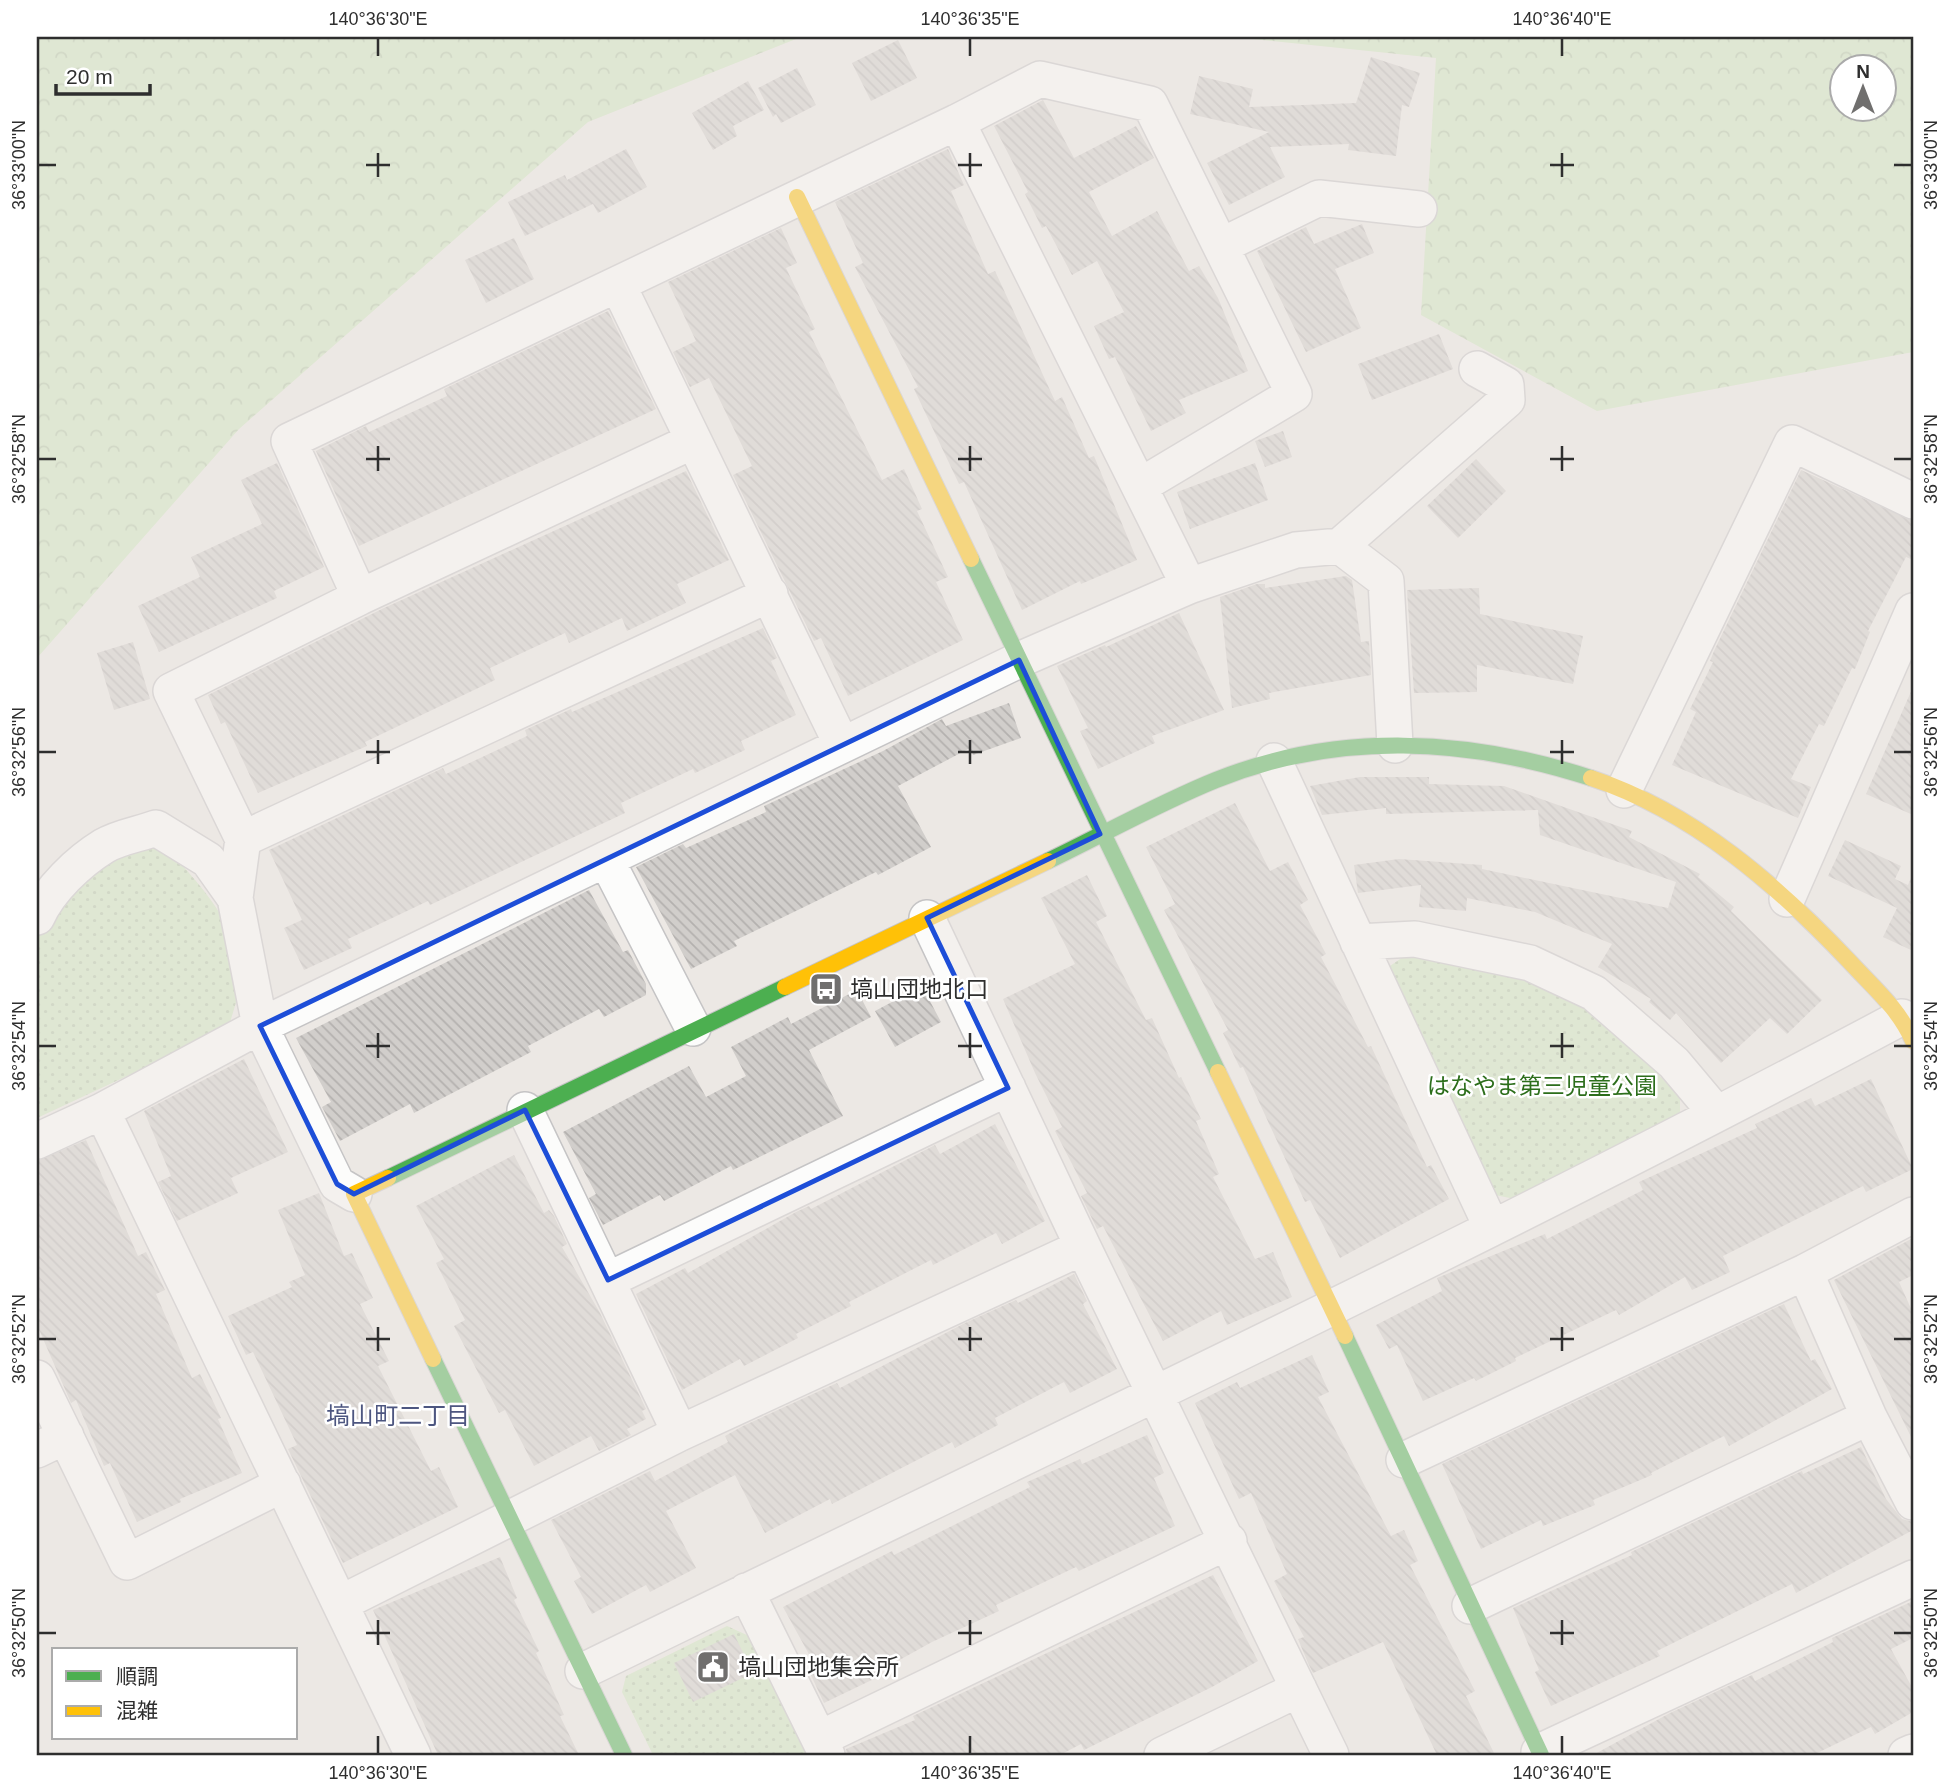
<svg xmlns="http://www.w3.org/2000/svg" width="1950" height="1792" font-family="Arial,'Noto Sans JP',sans-serif">
<style>
.grass{fill:url(#grass-dots)}
.forest{fill:url(#forest-crowns);fill-rule:evenodd}
.building{fill:url(#building-back-hatch)}
.lines{fill:none;stroke-linecap:round;stroke-linejoin:round}
.street-casing{stroke:#c5c4c5;stroke-width:38}
.fast-casing{stroke:#c5c4c5;stroke-width:18}
.slow-casing{stroke:#c5c4c5;stroke-width:18}
.street{stroke:#fcfcfb;stroke-width:35}
.fast{stroke:#4caf50;stroke-width:16}
.slow{stroke:#ffc107;stroke-width:16}
.marked{fill:none;stroke:#1d4ed8;stroke-width:5;stroke-linejoin:round}
.ticks{fill:none;stroke:#2e2e2e;stroke-width:2.5}
.labels{text-anchor:middle;stroke-width:5;stroke-linejoin:round;paint-order:stroke}
.poi-label{font-size:23px;fill:#2e2e2e;stroke:#fff;text-anchor:start}
.park-label{font-size:23px;fill:#2c6e1b;stroke:#fff}
.neighbourhood-label{font-size:24px;fill:#4d5680;stroke:#fff}
.neatline{fill:none;stroke:#2e2e2e;stroke-width:2.5}
.ticks-label{font-size:18px;text-anchor:middle;fill:#2e2e2e}
</style>
<defs>
<pattern id="grass-dots" width="8" height="8" patternUnits="userSpaceOnUse" patternTransform="scale(1.75)"><rect width="8" height="8" fill="#cee6be"/><path d="M2 2h.1M6 6h.1" fill="none" stroke="#b1c6a4" stroke-width="1.8" stroke-linecap="round"/></pattern>
<pattern id="forest-crowns" width="20" height="18" patternUnits="userSpaceOnUse" patternTransform="scale(1.75)"><rect width="20" height="18" fill="#cee6be"/><path d="M2 6a3 3 0 1 1 6 0M12 15a3 3 0 1 1 6 0" fill="none" stroke="#b1c6a4"/></pattern>
<pattern id="building-back-hatch" width="6" height="6" patternUnits="userSpaceOnUse" patternTransform="scale(1.75)"><rect width="6" height="6" fill="#d1cecb"/><path d="M-1 5l2 2M0 0l6 6M5-1l2 2" fill="none" stroke="#b4b1af"/></pattern>
</defs>
<rect width="100%" height="100%" fill="#ece8e4"/>
<path class="grass" d="M161,843C195,878 249,934 240,987C237,1001 232,1015 228,1029L37,1118V940L48,914L105,857Z
M1409,953L1545,980L1617,1029L1680,1098V1117L1515,1199L1495,1195L1387,968Z
M727,1626L749,1636L807,1755H653L622,1692L626,1676Z"/>
<path class="forest" d="M37,37H801L588,122L239,429L37,658Z
M1233,37H1913V352L1597,411L1421,315L1436,58ZM1842,66H1884V108H1842Z"/>
<path class="building" d="M898,40L917,78L871,101L852,63Z
M1371,57L1420,73L1409,107L1402,105L1396,156L1348,150L1349,144L1270,147L1285,177L1229,205L1207,163L1269,132L1190,114L1199,76L1253,89L1249,107L1356,103Z
M797,68L816,105L781,123L776,114L773,117L758,88Z
M748,81L764,110L733,126L737,136L713,150L692,113Z
M1043,100L1074,158L1136,126L1154,158L1089,192L1112,236L1157,211L1189,271L1199,266L1218,298L1248,371L1179,400L1186,413L1151,431L1115,357L1109,359L1094,326L1124,312L1097,261L1072,275L1046,226L1042,228L1025,194L1028,192L994,126Z
M626,149L647,187L598,213L593,204L525,236L508,202L565,175L567,180Z
M948,149L964,185L951,191L988,274L995,271L1055,401L1062,397L1089,458L1094,456L1137,560L1081,584L1080,581L1022,610L964,482L959,484L914,389L918,387L855,267L863,263L835,202Z
M1362,224L1374,253L1335,269L1361,328L1306,352L1257,251L1306,227L1314,244Z
M781,228L797,263L786,268L815,329L809,332L882,480L904,469L922,509L917,511L948,577L936,582L963,640L848,696L821,638L814,641L733,475L752,466L709,378L690,387L673,352L696,341L668,282Z
M514,238L534,279L486,303L465,260Z
M608,311L656,409L359,546L316,451L366,426L369,432L447,396L444,389Z
M1439,334L1453,369L1372,400L1358,364Z
M1283,431L1292,457L1265,467L1255,441Z
M1476,459L1506,491L1458,538L1427,506Z
M277,463L324,567L274,591L277,598L159,652L138,606L200,577L191,557L262,524L241,480Z
M1255,463L1268,500L1190,529L1177,492Z
M1801,470L1913,521V560L1906,557L1868,631L1870,632L1855,669L1852,668L1824,726L1819,724L1791,779L1811,787L1798,818L1672,765L1696,712L1690,709L1713,662L1710,661L1714,651Z
M686,471L729,560L677,584L686,603L627,631L622,618L569,643L565,633L490,668L495,680L365,742L367,746L258,793L225,722L221,724L208,695L384,608Z
M1346,576L1352,580L1361,642L1369,641L1371,675L1269,693L1270,699L1232,708L1220,597L1257,584H1265V588Z
M1479,588L1480,614L1583,636L1573,684L1477,665V692L1414,693L1407,590Z
M1179,613L1224,710L1152,736L1155,743L1098,769L1080,731L1088,728L1057,666L1105,645L1106,647Z
M763,628L777,658L771,661L796,715L741,741L745,750L695,773L693,769L621,803L625,813L430,905L428,901L348,939L352,948L304,970L284,928L302,920L269,850L443,768L446,774L527,736L525,730L571,709L572,712Z
M133,642L150,699L114,710L97,653Z
M1913,687V815L1866,794Z
M1009,703L1021,738L973,755L970,748L898,786L931,847L878,875L876,872L734,941L737,946L691,969L636,867L683,844L686,848L766,812L764,806L883,751L942,719L946,726Z
M1360,777H1429V784L1504,786L1632,831L1629,837L1700,874L1698,877L1734,907L1731,911L1822,1000L1787,1034L1770,1018L1721,1063L1676,1013L1670,1020L1649,1002L1651,999L1598,967L1612,944L1535,912L1467,898L1466,911L1419,907L1421,885L1358,893L1354,865L1399,859L1482,865V869L1668,908L1676,882L1540,835L1538,810L1386,814V808L1322,815L1310,786Z
M1235,803L1270,871L1288,862L1308,900L1300,905L1326,954L1321,957L1368,1047L1371,1046L1427,1167L1431,1165L1449,1199L1340,1258L1310,1200L1305,1202L1243,1067L1240,1068L1223,1033L1228,1030L1164,910L1175,904L1146,847Z
M1845,840L1901,866L1895,879L1908,885L1913,873V951L1883,937L1897,908L1828,876Z
M1087,875L1107,916L1096,922L1146,1020L1152,1018L1179,1078L1181,1077L1201,1119L1196,1121L1219,1174L1213,1177L1255,1259L1273,1252L1292,1297L1227,1325L1221,1311L1163,1341L1103,1226L1097,1229L1081,1196L1087,1193L1055,1131L1062,1127L1035,1073L1003,999L1075,964L1041,898Z
M589,890L623,952L628,950L646,984V995L604,1017L599,1009L528,1046L531,1052L414,1113L410,1104L340,1141L322,1107L331,1102L296,1038Z
M922,986L941,1022L895,1047L875,1011Z
M857,990L871,1017L809,1050L843,1116L733,1170L731,1166L664,1201L660,1195L603,1225L589,1198L596,1194L563,1132L689,1066L706,1097L746,1076L731,1047L788,1017L791,1024Z
M244,1059L288,1152L231,1178L238,1193L177,1221L158,1182L171,1176L144,1111Z
M1871,1079L1913,1169L1866,1192L1863,1186L1723,1256L1730,1272L1692,1290L1685,1277L1619,1315L1616,1310L1515,1358L1516,1361L1476,1381L1474,1378L1423,1401L1397,1345L1389,1349L1376,1325L1442,1291L1437,1278L1545,1234L1547,1239L1643,1190L1639,1182L1757,1128L1755,1124L1811,1098L1815,1106Z
M995,1124L1045,1221L1002,1244L996,1233L933,1265L931,1260L849,1302L851,1306L796,1334L798,1338L744,1366L740,1359L682,1390L636,1294L685,1268L688,1273L796,1212L809,1206L811,1209L935,1145L940,1154Z
M86,1140L138,1256L146,1252L165,1290L156,1294L192,1378L200,1374L221,1418L218,1419L242,1473L180,1499L181,1502L137,1522L110,1463L104,1466L76,1400L71,1403L37,1325V1161Z
M514,1155L544,1213L549,1210L554,1216L567,1244L562,1247L600,1313L646,1409L642,1411L646,1419L627,1429L631,1435L599,1451L591,1436L534,1466L505,1410L499,1413L454,1326L465,1320L436,1263L444,1259L416,1206Z
M319,1193L344,1256L352,1253L373,1298L360,1304L389,1361L378,1366L431,1471L439,1467L458,1507L343,1563L288,1449L297,1445L253,1352L246,1355L228,1316L292,1287L289,1282L305,1275L278,1210Z
M1913,1238V1275L1899,1282L1913,1313V1441L1834,1280Z
M1074,1274L1087,1301L1083,1304L1117,1369L1070,1393L1064,1382L995,1418L998,1425L955,1448L952,1442L832,1504L830,1499L765,1533L735,1475L666,1511L696,1568L650,1592L646,1585L592,1614L574,1581L581,1577L551,1520L650,1471L655,1481L728,1442L725,1436L743,1426L837,1383L840,1388L965,1323L1016,1300L1018,1303Z
M1784,1304L1811,1361L1815,1359L1832,1389L1729,1446L1724,1436L1651,1473L1652,1475L1593,1500L1595,1505L1543,1526L1541,1520L1481,1549L1442,1464Z
M1312,1355L1329,1392L1318,1397L1391,1536L1404,1530L1418,1561L1410,1565L1475,1691L1466,1696L1495,1755H1437L1383,1642L1313,1673L1308,1663L1298,1639L1304,1637L1274,1581L1287,1574L1251,1493L1239,1499L1195,1403L1237,1382L1240,1388Z
M1147,1435L1164,1473L1154,1478L1175,1526L1079,1571L1076,1567L996,1605L999,1611L932,1642L876,1673L878,1677L824,1703L809,1671L816,1667L783,1607L892,1551L894,1555L1030,1487L1027,1482L1080,1459L1082,1464Z
M1861,1447L1886,1499L1902,1519L1913,1522V1530L1796,1593L1792,1584L1657,1651L1660,1656L1551,1706L1535,1672L1539,1670L1513,1608L1632,1555L1631,1552L1802,1471L1803,1474Z
M500,1557L517,1598L514,1600L539,1651L536,1653L564,1715L560,1716L579,1755H438L373,1610Z
M1213,1575L1258,1661L1212,1687L1084,1750L1081,1744L1060,1755H847L846,1749L915,1720L913,1716Z
M1913,1601V1638L1891,1649L1913,1689V1712L1875,1734L1871,1727L1813,1755H1593L1670,1713L1752,1675L1755,1681L1833,1642L1832,1638Z
M734,1634L753,1673L693,1702L674,1663Z"/>
<g class="lines">
<defs>
<path id="street" d="M957,122L1189,586
M1221,246L1319,198L1419,209
M618,285L841,743
M1340,546L1507,400L1506,385L1477,369
M360,597L289,441L957,122L1040,79L1150,104L1294,394L1140,486
M1274,761L1492,1228
M1624,790L1792,443L1913,501
M243,839L770,594
M606,859L693,1028
M1787,899L1913,611
M37,917C49,890 78,862 104,846C119,837 140,834 156,828L208,860L235,898
M927,918L1083,1247L1331,1755
M1358,942L1415,939L1530,963L1594,993L1674,1063L1716,1113
M525,1110L680,1433
M102,1111L413,1755
M37,1141L102,1111L260,1026L1019,660L1189,586L1296,550L1340,546L1386,581L1395,745
M354,1194L337,1184L260,1026L235,898L243,839L171,691L360,597L693,441
M1805,1272L1869,1417L1913,1502
M608,1280L1008,1088
M37,1378L127,1562L283,1484
M37,1450L66,1436
M1404,1460L1805,1272L1913,1215
M746,1591L827,1755
M341,1603L680,1433L1083,1247
M1470,1606L1869,1417
M583,1671C1024,1456 1469,1248 1902,1017
M819,1739L1229,1541
M1539,1752L1913,1578
M1162,1755L1299,1689
M1906,1755L1913,1752"/>
<path id="fast" d="M971,559L1218,1072
M1048,861C1104,834 1159,803 1216,780C1338,731 1468,738 1591,778
M388,1178L785,987
M1345,1336L1541,1755
M433,1359L624,1755"/>
<path id="slow" d="M797,197L971,559
M1591,778C1694,812 1777,885 1850,962C1874,988 1899,1009 1913,1041
M785,987L1048,861
M1218,1072L1345,1336
M388,1178L354,1194L433,1359"/>
</defs>
<use href="#street" class="street-casing"/>
<use href="#fast" class="fast-casing"/>
<use href="#slow" class="slow-casing"/>
<use href="#street" class="street"/>
<use href="#fast" class="fast"/>
<use href="#slow" class="slow"/>
</g>
<path d="M0 0H1950V1792H0ZM1019,660L1100,834L927,918L1008,1088L608,1280L525,1110L354,1194L337,1184L260,1026Z" fill="#ece8e4" fill-opacity=".55" fill-rule="evenodd"/>
<path class="marked" d="M1019,660L1100,834L927,918L1008,1088L608,1280L525,1110L354,1194L337,1184L260,1026Z"/>
<path class="ticks" d="M378,38V56M970,38V56M1562,38V56M378,153V177M970,153V177M1562,153V177M38,165H56M366,165H390M958,165H982M1550,165H1574M1894,165H1912M378,446V471M970,446V471M1562,446V471M38,459H56M366,459H390M958,459H982M1550,459H1574M1894,459H1912M378,740V764M970,740V764M1562,740V764M38,752H56M366,752H390M958,752H982M1550,752H1574M1894,752H1912M378,1033V1058M970,1033V1058M1562,1033V1058M38,1046H56M366,1046H390M958,1046H982M1550,1046H1574M1894,1046H1912M378,1327V1351M970,1327V1351M1562,1327V1351M38,1339H56M366,1339H390M958,1339H982M1550,1339H1574M1894,1339H1912M378,1620V1645M970,1620V1645M1562,1620V1645M38,1633H56M366,1633H390M958,1633H982M1550,1633H1574M1894,1633H1912M378,1736V1754M970,1736V1754M1562,1736V1754"/>
<defs>
<symbol id="bus-square" viewBox="-11 -11 22 22"><rect x="-9" y="-9" width="18" height="18" rx="4" fill="#706f6e" stroke="#fff"/><path d="M-5-6H5V4H4V6H2V4H-2V6H-4V4H-5ZM-3.5-4V0h7V-4ZM-3.5 1.2v1.5H-2V1.2ZM2 1.2v1.5H3.5V1.2Z" fill="#fff"/></symbol>
<symbol id="civic-square" viewBox="-11 -11 22 22"><rect x="-9" y="-9" width="18" height="18" rx="4" fill="#706f6e" stroke="#fff"/><path d="M-.6-6.5H3V-4.5H.6V-3L4-1V1h2V6H-6V1h2V-1L-.6-3ZM-1.2 2.5V6h2.4V2.5Z" fill="#fff"/></symbol>
</defs>
<g fill-rule="evenodd">
<use href="#bus-square" x="807" y="970" width="38" height="38"/>
<use href="#civic-square" x="694" y="1648" width="38" height="38"/>
</g>
<g class="labels">
<g class="poi-label">
<text x="850" y="997">塙山団地北口</text>
<text x="738" y="1675">塙山団地集会所</text>
</g>
<g class="park-label">
<text x="1542" y="1094">はなやま第三児童公園</text>
</g>
<g class="neighbourhood-label">
<text x="398" y="1424">塙山町二丁目</text>
</g>
</g>
<rect width="1950" height="1792" fill="none" stroke="#ffffff" stroke-width="77"/>
<rect x="52" y="1648" width="245" height="91" fill="#ffffff" stroke="#ababab" stroke-width="2"/>
<rect x="66" y="1671" width="35" height="10" fill="#4caf50" stroke="#ababab" stroke-width="2"/>
<text x="116" y="1684" font-size="21" fill="#2e2e2e">順調</text>
<rect x="66" y="1706" width="35" height="10" fill="#ffc107" stroke="#ababab" stroke-width="2"/>
<text x="116" y="1718" font-size="21" fill="#2e2e2e">混雑</text>
<g transform="translate(1863 88)"><circle r="33" fill="#ffffff" stroke="#ababab" stroke-width="2"/>
<path d="M0-5L12 26L0 18L-12 26Z" fill="#706f6e"/>
<text y="-10" font-size="19" font-weight="bold" text-anchor="middle" fill="#2e2e2e">N</text>
</g>
<path d="M56 84v10h94v-10" fill="none" stroke="#2e2e2e" stroke-width="3.5"/>
<text x="66" y="84" font-size="21" fill="#2e2e2e" stroke="#ffffff" stroke-width="5" paint-order="stroke">20 m</text>
<rect x="38" y="38" width="1874" height="1716" class="neatline"/>
<g class="ticks-label">
<text x="378" y="25">140°36'30"E</text>
<text x="970" y="25">140°36'35"E</text>
<text x="1562" y="25">140°36'40"E</text>
<text transform="translate(19 165) rotate(-90)" y="6">36°33'00"N</text>
<text transform="translate(1931 165) rotate(-90)" y="6">36°33'00"N</text>
<text transform="translate(19 459) rotate(-90)" y="6">36°32'58"N</text>
<text transform="translate(1931 459) rotate(-90)" y="6">36°32'58"N</text>
<text transform="translate(19 752) rotate(-90)" y="6">36°32'56"N</text>
<text transform="translate(1931 752) rotate(-90)" y="6">36°32'56"N</text>
<text transform="translate(19 1046) rotate(-90)" y="6">36°32'54"N</text>
<text transform="translate(1931 1046) rotate(-90)" y="6">36°32'54"N</text>
<text transform="translate(19 1339) rotate(-90)" y="6">36°32'52"N</text>
<text transform="translate(1931 1339) rotate(-90)" y="6">36°32'52"N</text>
<text transform="translate(19 1633) rotate(-90)" y="6">36°32'50"N</text>
<text transform="translate(1931 1633) rotate(-90)" y="6">36°32'50"N</text>
<text x="378" y="1779">140°36'30"E</text>
<text x="970" y="1779">140°36'35"E</text>
<text x="1562" y="1779">140°36'40"E</text>
</g>
</svg>
